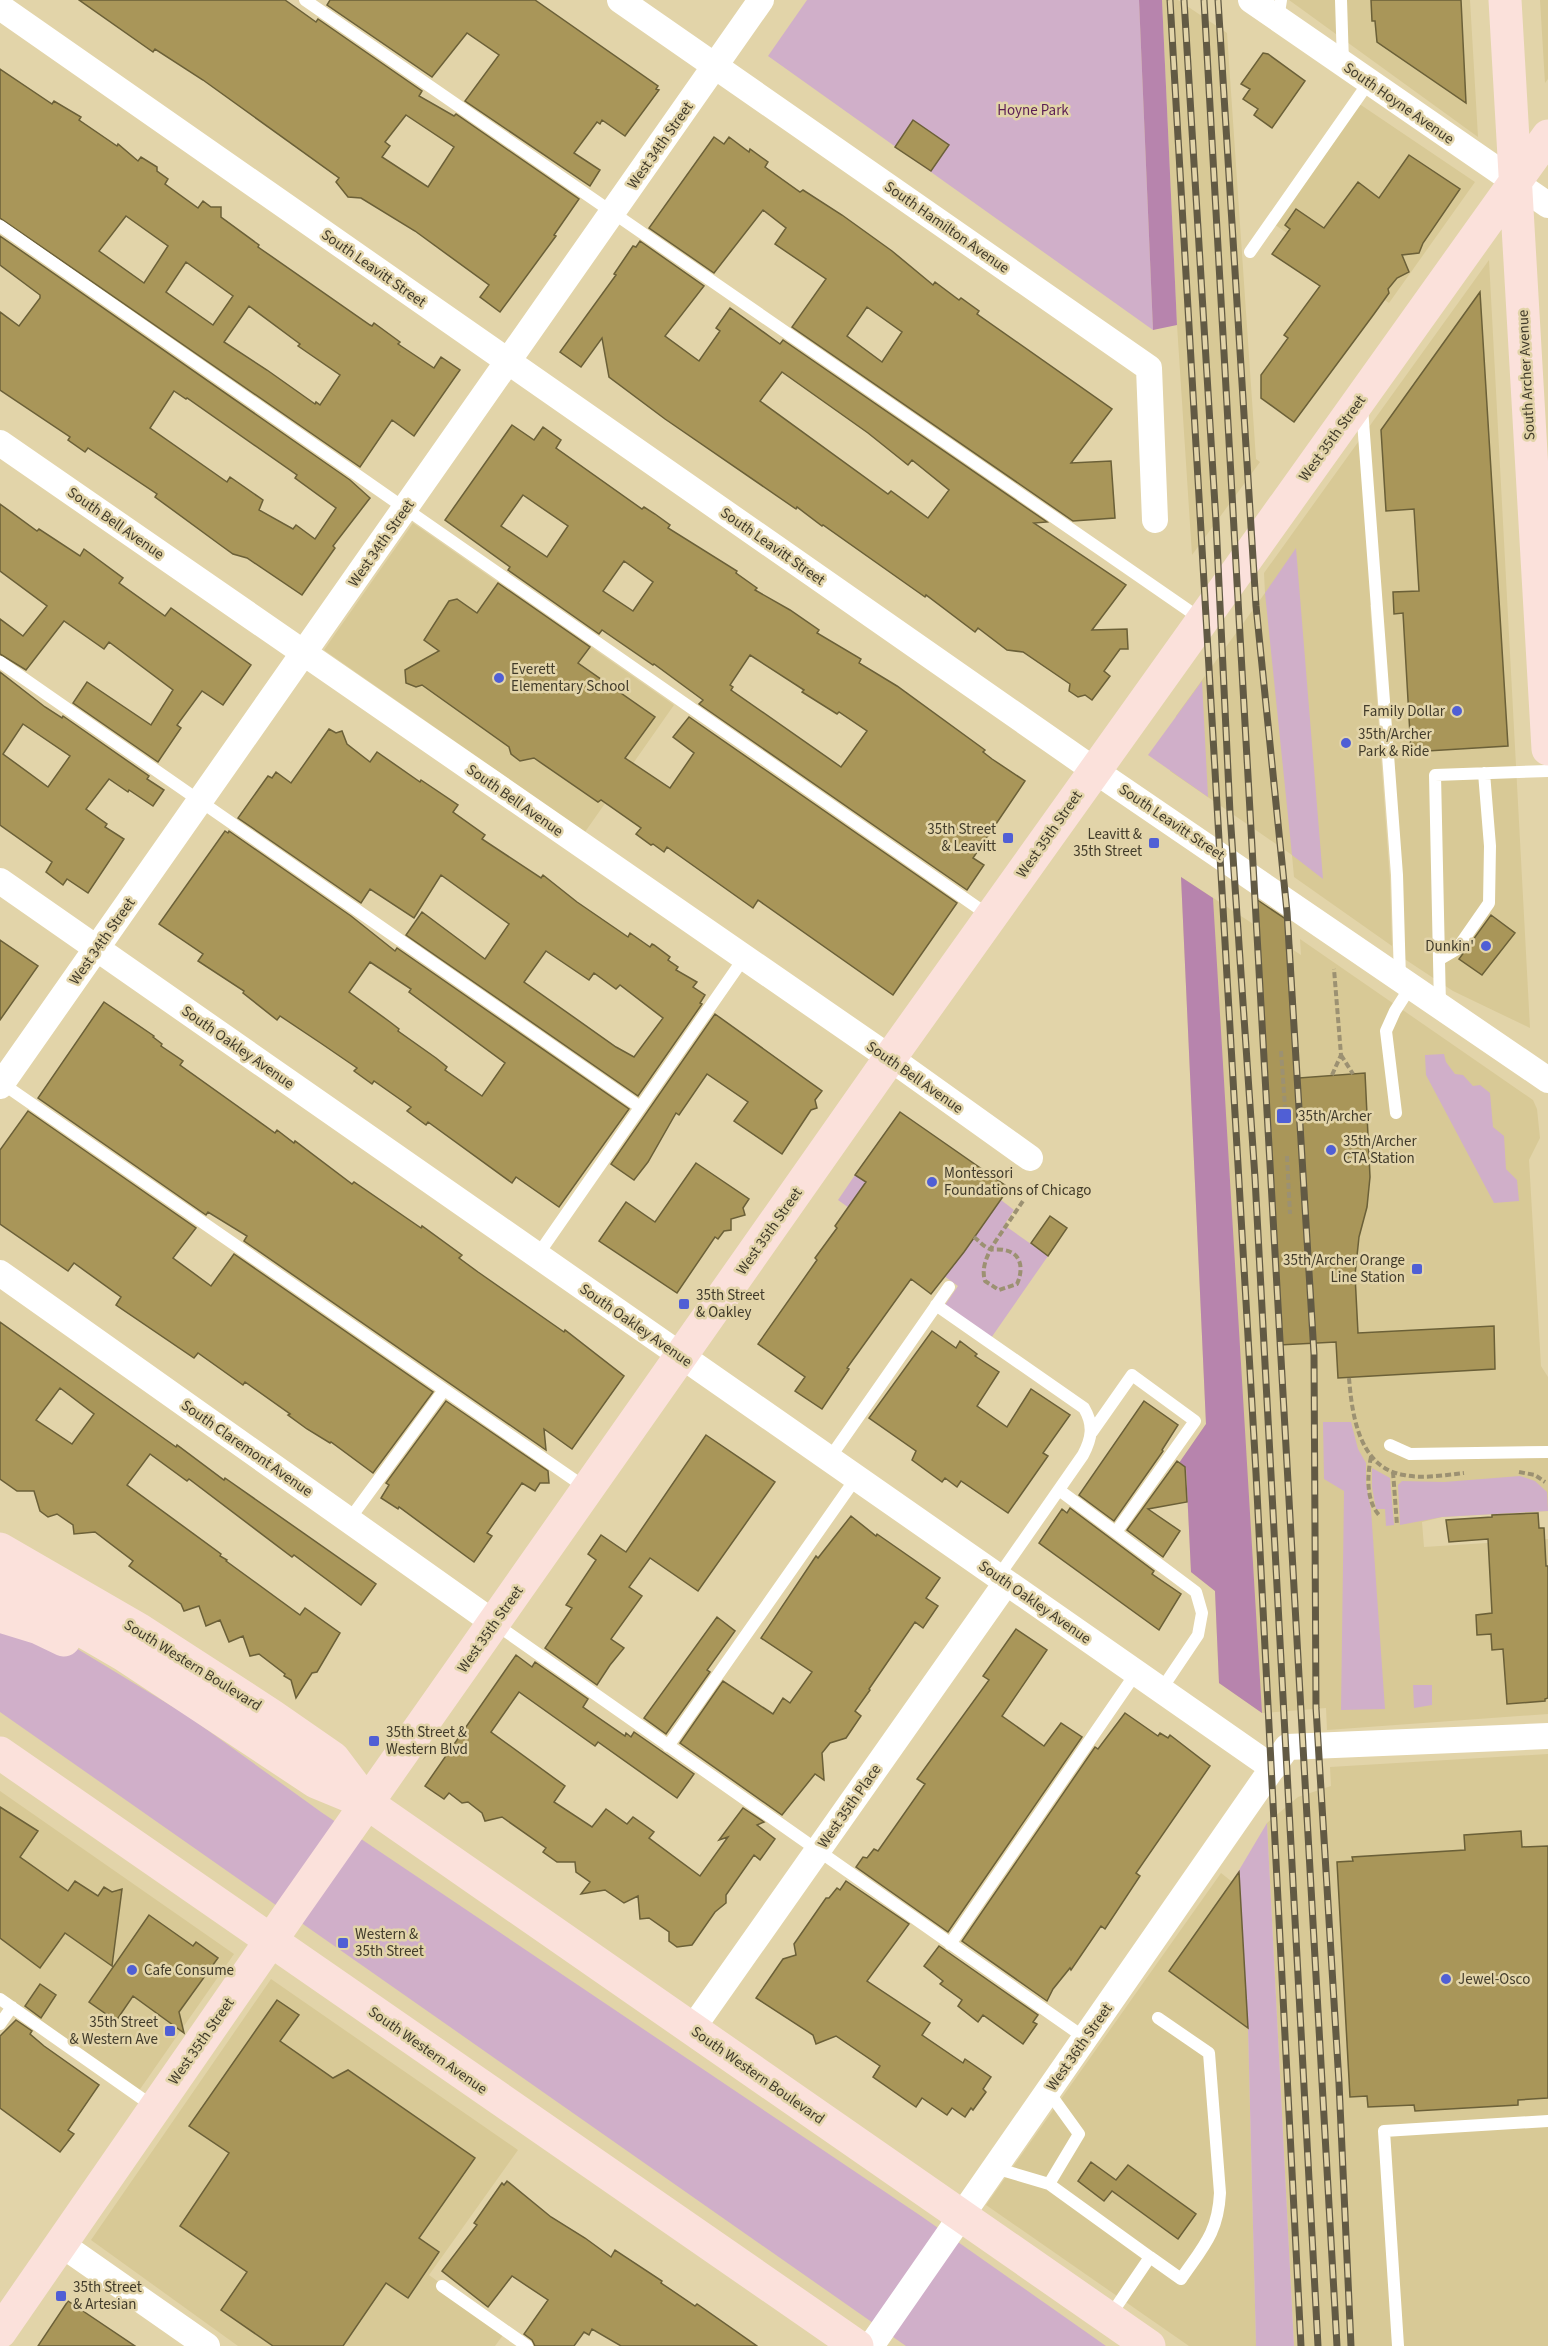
<svg xmlns="http://www.w3.org/2000/svg" width="1548" height="2346" font-family="'Source Sans 3',sans-serif">
<style>
.built{fill:#d8c996}
.green{fill:#d0afc9}
.forest{fill:#b784ad}
.building{fill:#a99659;stroke:#6b6038;stroke-width:1.5;fill-rule:evenodd}
.lines{fill:none;stroke-linecap:round;stroke-linejoin:round}
.path{stroke:#9c9172;stroke-width:4;stroke-dasharray:6 3;stroke-linecap:butt}
.lane{stroke:#fff;stroke-width:12}
.street{stroke:#fff;stroke-width:26}
.secondary{stroke:#fbe1db;stroke-width:33}
.rail-casing{stroke:#625a44;stroke-width:7}
.rail{stroke:#e2d4a9;stroke-width:4.5;stroke-dasharray:14;stroke-linecap:butt}
.poi-dot{fill:#505fd5;stroke:#e2d4a9;stroke-width:2}
.labels{text-anchor:middle;stroke-width:5;stroke-linejoin:round;paint-order:stroke}
.street-label{font-size:15px;fill:#423c2b;stroke:#e2d4a9}
.park-label{font-size:15px;fill:#5b1e53;stroke:#e2d4a9}
.poi-label{font-size:15px;fill:#423c2b;stroke:#e2d4a9;text-anchor:start}
</style>
<rect width="100%" height="100%" fill="#e2d4a9"/>
<path class="built" d="M1162,0H1178L1227,33L1256,459L1260,462L1192,555L1177,325Z
M1289,0H1470L1478,137Z
M1540,0H1548V79L1545,83Z
M1355,101L1475,182L1389,303L1271,222Z
M1489,260L1530,1028L1453,991L1400,956L1376,605H1370L1390,881L1392,946L1294,877L1292,855L1170,771L1176,716L1265,593L1264,573Z
M413,523L674,705L585,832L324,650Z
M1181,877L1301,955L1300,939L1533,1100L1537,1109L1540,1138L1529,1160L1541,1366L1548,1377V1511L1442,1517L1422,1522L1424,1547L1548,1539V1714L1327,1730L1326,1708L1262,1713L1219,1683L1215,1591L1191,1572L1186,1468L1179,1463L1206,1424Z
M1548,1754V2346H1294L1267,1823L1298,1797L1331,1786L1330,1767Z
M0,1791L234,1954L136,2095L0,2000Z
M1221,1873L1240,1888L1248,2028L1256,2346H1189L986,2205Z
M271,1979L518,2150L429,2275L506,2331L495,2346H238L91,2240Z"/>
<path class="green" d="M807,0H1139L1153,330L768,56Z
M1296,548L1323,879L1292,855L1265,593Z
M1202,681L1208,797L1148,755Z
M1444,1054L1446,1062L1455,1074L1463,1075L1473,1086L1480,1085L1490,1093L1493,1127L1504,1136L1506,1169L1517,1180L1519,1201L1494,1203L1426,1075L1425,1055Z
M855,1175L964,1252L1001,1200L1014,1210L1004,1225L1048,1256L991,1338L945,1305L958,1286L838,1200Z
M1323,1422H1351L1358,1449L1366,1463V1483L1371,1510L1385,1709L1341,1710L1344,1491L1324,1479Z
M1372,1468L1390,1478L1394,1525L1386,1526L1385,1509H1376L1372,1487Z
M1520,1476L1535,1481L1547,1492L1548,1511L1442,1517L1400,1525L1398,1485L1402,1481L1444,1482Z
M0,1602L188,1716L321,1812L921,2216L1106,2346H906L0,1712Z
M1413,1685H1432V1705L1414,1708Z
M1267,1823L1294,2346H1256L1248,2028L1240,1888L1232,1882Z"/>
<path class="forest" d="M1139,0H1162L1177,325L1153,330Z
M1181,877L1213,898L1262,1713L1219,1683L1215,1591L1191,1572L1186,1468L1179,1463L1206,1424Z"/>
<path class="building" d="M79,0H285L316,22L318,19L422,91L419,96L454,116L456,114L579,199L554,235L556,236L500,312L480,297L489,285L415,231L361,198L348,197L336,182L339,178L203,80L155,49L153,52ZM406,115L454,147L428,187L382,157L390,146L385,142Z
M330,0H535L658,86L656,89L659,90L625,136L602,120L600,124L597,122L574,153L600,170L590,186L465,101L499,55L467,33L432,77L327,5Z
M1371,0H1461L1466,103L1377,42L1375,21H1372Z
M1263,53L1268,54L1305,81L1272,128L1254,115L1258,109L1243,99L1250,89L1241,84Z
M0,69L52,104L54,101L81,117L79,120L117,146L118,144L138,161L141,157L157,167V171L168,179L165,184L198,208L203,201L211,207H221V217L259,245L258,247L370,325L372,326L374,323L400,342L398,344L434,368L441,357L460,370L414,436L392,420L360,467L0,218ZM126,216L168,246L144,283L99,251ZM186,262L233,296L213,325L166,292ZM249,306L300,344L298,346L340,375L320,405L316,402L315,404L267,370L224,342Z
M913,120L949,145L931,171L895,147Z
M714,137L724,144L729,137L749,152L750,149L768,162L765,167L800,192L803,190L842,215L892,251L933,285L935,282L959,300L961,298L979,311L977,314L1112,409L1071,463L1111,461L1115,518L1073,521L792,327L826,279L775,244L786,228L763,210L714,273L649,228ZM867,307L902,332L882,362L847,336Z
M1409,155L1460,189L1423,243L1419,253L1402,255L1409,272L1397,278L1388,289L1389,293L1374,314L1294,422L1261,398V375L1288,338L1284,335L1320,286L1272,254L1290,229L1285,225L1296,209L1324,228L1358,182L1379,198Z
M0,236L350,480L370,498L333,546L335,548L302,595L247,558L233,554L219,544L155,497L157,494L88,448L85,452L68,440L70,437L0,390V312L19,326L40,298V295L0,265ZM174,391L186,399L187,398L297,475L295,478L336,508L315,539L296,525L293,529L259,510L263,500L230,477L227,482L150,428Z
M640,241L704,286L665,336L699,361L720,331L716,328L730,308L780,344L783,340L1047,522L1034,523L1126,585L1092,630L1127,629L1128,649H1120L1104,671L1110,676L1092,700L1085,695L1078,697L1069,691L1070,684L1023,652L1007,650L978,628L975,632L926,595L925,597L823,525L822,526L797,507L796,509L665,419L609,377L602,338L581,367L560,352L616,275L614,274L633,246L636,247ZM782,372L868,433L908,465L912,460L949,490L928,518L891,491L888,494L760,401Z
M1480,292L1508,746L1411,752L1403,613L1394,614L1393,592L1419,591L1414,509L1386,511L1381,430Z
M512,425L534,440L543,427L561,440L556,448L642,509L644,507L655,514L670,525L668,528L737,571L736,573L757,588L755,590L790,610L819,630L817,633L861,659L859,663L897,686L985,750L983,752L992,759L1025,781L973,858L984,865L967,890L699,704L703,700L654,664L653,665L602,630L599,634L508,570L510,567L445,520ZM523,495L568,526L547,557L501,526ZM624,561L653,582L633,611L603,591ZM750,655L804,690L802,692L837,714L839,712L867,731L841,767L731,690L733,687L730,685Z
M0,504L37,531L39,529L80,556L84,549L123,578L119,583L165,616L171,608L251,665L223,705L202,691L177,725L181,728L158,762L73,703L87,682L151,725L173,690L109,642L104,649L64,621L26,670L0,654V619L23,636L47,606L0,571Z
M498,583L590,647L578,663L655,717L625,758L670,788L694,753L673,737L689,717L957,903L893,995L758,900L753,908L667,847L664,852L653,844L651,845L636,834L641,828L601,800L598,802L534,758L520,761L511,754L509,747L422,685L416,687L406,683L405,670L439,651L424,640L449,601L457,599L477,613Z
M0,672L45,707L62,718L63,716L149,776L147,779L164,790L153,806L129,790L128,792L109,779L86,809L107,824L105,827L124,839L88,893L67,879L63,885L46,872L52,862L0,825ZM23,724L70,756L48,787L3,754Z
M329,729L336,733L342,731L347,744L370,762L377,752L420,782L421,780L458,805L453,812L485,835L482,839L541,878L543,875L577,902L628,937L630,933L650,947L652,944L654,945L670,957L668,960L678,967L676,970L697,982L693,987L705,995L700,1003L702,1004L638,1096L406,935L422,912L485,959L509,924L441,875L414,918L370,889L361,903L238,818L268,776L272,778L276,772L291,783ZM546,951L589,980L594,973L616,989L620,985L663,1018L634,1057L616,1047L524,982Z
M225,831L228,833L229,831L351,916L395,951L397,948L629,1109L559,1207L516,1177L512,1183L428,1122L426,1125L407,1111L411,1107L374,1081L372,1084L354,1071L357,1068L322,1044L280,1016L277,1020L243,993L244,991L198,961L203,954L159,924ZM370,962L411,989L409,992L505,1063L482,1096L445,1070L447,1067L436,1058L398,1031L399,1029L390,1022L349,992Z
M1253,897L1290,922L1299,1078L1365,1073L1370,1177L1367,1207L1359,1237L1355,1275L1358,1333L1494,1326L1495,1369L1338,1378L1336,1342L1279,1345Z
M1491,915L1515,933L1482,975L1459,959Z
M0,940L38,966L0,1020Z
M104,1002L154,1036L153,1037L162,1044L161,1046L183,1061L180,1065L275,1133L277,1130L294,1143L295,1141L352,1184L354,1182L421,1228L422,1226L462,1255L459,1258L478,1272L564,1332L565,1330L624,1376L572,1449L544,1429L546,1450L244,1241L247,1236L208,1212L206,1215L38,1098Z
M715,1014L822,1091L815,1100L817,1108L811,1110L782,1154L734,1121L748,1102L707,1074L679,1115L676,1113L648,1162L634,1180L611,1164Z
M28,1111L196,1228L173,1258L211,1286L234,1254L433,1392L373,1473L331,1442L330,1443L307,1429L288,1415L290,1414L245,1382L243,1385L198,1353L194,1358L116,1305L121,1297L74,1263L68,1271L0,1224V1150Z
M900,1112L1009,1188L964,1252L931,1294L911,1279L847,1368L849,1369L822,1409L795,1391L805,1377L758,1344L817,1260L815,1258L837,1228L835,1226L866,1182L855,1175Z
M696,1163L749,1199L743,1208L745,1215L731,1219V1230L724,1231L718,1239L715,1237L677,1293L599,1241L626,1202L655,1222Z
M1050,1216L1067,1228L1048,1256L1031,1243Z
M0,1322L176,1447L177,1445L224,1480L225,1478L376,1584L361,1605L294,1555L292,1557L189,1479L187,1481L150,1454L127,1485L221,1554L220,1556L227,1560L226,1561L300,1615L305,1608L340,1633L317,1672L312,1673L296,1698L291,1680L284,1676L285,1674L259,1654L250,1656L243,1636L229,1642L220,1620L206,1626L199,1606L184,1611L181,1604L129,1566L133,1561L95,1532L74,1534L73,1525L57,1514L48,1517L40,1511L34,1491H17L0,1479ZM60,1388L94,1414L72,1444L36,1420Z
M932,1331L956,1348L960,1341L977,1354L975,1356L999,1372L977,1406L1007,1427L1031,1389L1070,1415L1043,1453L1048,1456L1008,1513L961,1481L957,1487L945,1478L942,1482L912,1460L916,1451L869,1418Z
M446,1401L548,1471L549,1483H540L535,1491L522,1483L487,1533L492,1536L474,1562L399,1507L398,1509L381,1498L389,1485L386,1483Z
M1144,1401L1178,1425L1162,1450L1163,1451L1114,1521L1079,1495Z
M706,1435L775,1482L698,1591L650,1558L629,1587L642,1596L611,1639L624,1648L610,1665L597,1685L545,1648L572,1608L566,1605L596,1560L588,1554L601,1535L626,1552Z
M1177,1461L1185,1467L1187,1502L1148,1509L1180,1531L1163,1557L1127,1530Z
M1070,1508L1154,1571L1152,1574L1181,1594L1159,1630L1039,1543L1062,1509L1067,1513Z
M1538,1513L1539,1528H1544L1546,1566H1548V1698L1545,1699V1701L1507,1704L1503,1649L1492,1650L1491,1634L1477,1635L1476,1615L1492,1613L1488,1539L1449,1542L1446,1520L1492,1517V1515Z
M851,1516L876,1536L877,1534L940,1578L926,1598L938,1606L923,1628L915,1622L869,1689L870,1690L855,1711L861,1716L846,1738L830,1743L822,1753L824,1780L815,1774L782,1815L680,1743L723,1681L773,1714L783,1698L790,1703L812,1672L761,1638L816,1556L818,1558Z
M717,1617L735,1631L707,1670L710,1672L666,1734L644,1718Z
M1016,1629L1047,1650L1002,1716L1044,1746L1061,1723L1082,1737L948,1932L856,1867L863,1857L867,1858L874,1849L878,1851L925,1784L917,1779L989,1680L983,1676Z
M516,1655L532,1667L535,1662L588,1699L583,1707L625,1736L626,1733L631,1737L634,1732L694,1774L677,1798L598,1742L595,1746L519,1692L491,1732L565,1786L554,1802L592,1827L606,1809L627,1824L633,1817L654,1832L649,1838L700,1876L728,1837L719,1840L743,1808L764,1822L757,1825L775,1839L760,1860L754,1855L726,1895V1903L715,1912L692,1945L677,1947L669,1941V1932L649,1918L640,1919L638,1896L624,1903L605,1890L581,1894L590,1882L576,1872L575,1862H557L543,1852L546,1848L502,1817L485,1821L482,1813L468,1802L462,1803L449,1793L444,1799L425,1786Z
M1125,1713L1158,1736L1160,1733L1168,1738L1170,1735L1210,1766L1136,1873L1140,1876L1105,1929L1101,1926L1071,1970L1070,1968L1053,1989L1047,2001L962,1941L1095,1747L1098,1749Z
M0,1807L38,1831L20,1857L68,1891L75,1881L98,1896L104,1887L112,1892L122,1889L112,1966L65,1933L40,1968L0,1938Z
M1521,1831L1522,1847L1548,1846V2098L1518,2100V2105L1415,2111L1414,2105L1368,2107L1367,2096L1350,2097L1337,1862L1353,1861L1352,1857L1465,1850L1464,1835Z
M1239,1872L1248,2028L1169,1971Z
M846,1881L909,1924L867,1981L930,2023L922,2035L963,2063L965,2059L991,2077L983,2089L986,2092L973,2110L971,2108L965,2117L952,2108L947,2115L922,2098L916,2107L873,2077L880,2066L836,2036L816,2044L813,2035L756,1998L783,1959L796,1955L794,1944L826,1898H829L837,1888L840,1890Z
M149,1915L193,1946L196,1942L218,1958L179,2012L184,2033L133,1996L116,2021L89,2002Z
M939,1946L1038,2015L1033,2022L1037,2024L1023,2044L983,2015L978,2022L958,2006L962,2000L940,1984L943,1981L924,1966Z
M40,1984L56,1995L41,2018L25,2006Z
M277,2000L299,2015L280,2041L333,2078L348,2070L475,2158L419,2238L439,2252L408,2298L386,2283L343,2346H273L221,2310L247,2272L180,2226L229,2153L189,2126Z
M16,2020L32,2031L30,2034L44,2046L99,2085L68,2130L74,2134L60,2152L0,2108V2036Z
M1091,2162L1116,2180L1128,2165L1196,2214L1178,2239L1112,2191L1104,2201L1078,2181Z
M507,2181L551,2217L585,2238L611,2257L615,2250L662,2281L661,2283L695,2306L697,2304L757,2346H621L592,2329L589,2335L584,2332L574,2346H535L532,2340L524,2334L548,2300L512,2276L488,2307L442,2271L477,2225L474,2223L502,2183L504,2185Z
M68,2301L135,2346H38Z"/>
<g class="lines">
<path class="path" d="M1281,1051L1285,1107
M1341,1055L1353,1074
M1332,1075L1341,1055L1334,969
M1287,1156L1290,1214
M974,1237C979,1241 984,1247 990,1249C994,1250 1000,1249 1004,1250C1023,1253 1023,1271 1017,1284L999,1290L985,1281C981,1268 987,1256 993,1245L1023,1201
M1349,1378C1352,1415 1359,1468 1404,1475C1423,1479 1445,1475 1464,1473
M1371,1457C1367,1476 1366,1502 1380,1516
M1393,1472L1397,1525
M1519,1472L1535,1475L1545,1482"/>
<path class="lane" d="M305,0L1201,619
M1341,0L1343,63
M1278,19L1281,0
M0,226L991,917
M1250,252L1369,82
M1362,408L1397,875L1400,979
M0,662L640,1107
M1440,959L1457,949L1489,903L1490,846L1484,773
M1440,1006L1435,775L1548,771
M0,1082L586,1488
M1396,1113L1386,1031L1395,1011L1411,986
M537,1256L744,958
M936,1305L1084,1408C1094,1425 1092,1438 1083,1455L998,1577
M1092,1432L1132,1375L1195,1421L1116,1532
M1390,1445L1410,1454L1548,1452
M829,1459L949,1287
M1059,1490L1196,1592L1202,1613L1198,1635L1161,1690
M349,1520L444,1390
M494,1623L1085,2038
M668,1746L856,1478
M950,1944L1136,1673
M0,1999L154,2107
M0,2024L12,2007
M995,2168L1049,2184L1079,2134L1048,2091
M1049,2184L1150,2257L1110,2316
M1150,2257L1181,2279C1203,2247 1218,2233 1220,2193L1209,2053L1158,2018
M442,2286L527,2346
M1398,2346L1384,2131L1548,2121"/>
<path class="street" d="M620,0L1149,368L1155,520
M1251,0L1548,205
M0,7L1094,770L1548,1080
M0,443L890,1058L1030,1158
M0,881L1273,1768
M0,1086L761,0
M0,1273L494,1623
M692,2029L1006,1583
M61,2244L207,2346
M871,2346L1287,1747L1548,1736"/>
<path class="secondary" d="M1505,0L1548,749
M0,1549L140,1630L271,1715L333,1758L367,1803
M0,1583L124,1655L316,1782L367,1803L1149,2346
M0,1616L39,1628L64,1640
M0,1753L857,2346
M0,2332L292,1910L890,1058L1548,136"/>
<defs>
<path id="rail" d="M1170,0L1256,1473L1301,2346
M1184,0L1216,522L1230,813L1255,1178L1318,2346
M1204,0L1337,2346
M1218,0L1256,606L1287,912L1314,1354L1316,1708L1339,2083L1351,2346"/>
</defs>
<use href="#rail" class="rail-casing"/>
<use href="#rail" class="rail"/>
</g>
<g class="poi-dot">
<circle cx="499" cy="678" r="6"/>
<circle cx="1457" cy="711" r="6"/>
<circle cx="1346" cy="743" r="6"/>
<rect x="1002" y="832" width="12" height="12" rx="3"/>
<rect x="1148" y="837" width="12" height="12" rx="3"/>
<circle cx="1486" cy="946" r="6"/>
<rect x="1276" y="1108" width="16" height="16" rx="3"/>
<circle cx="1331" cy="1150" r="6"/>
<circle cx="932" cy="1182" r="6"/>
<rect x="1411" y="1263" width="12" height="12" rx="3"/>
<rect x="678" y="1298" width="12" height="12" rx="3"/>
<rect x="368" y="1735" width="12" height="12" rx="3"/>
<rect x="337" y="1937" width="12" height="12" rx="3"/>
<circle cx="132" cy="1970" r="6"/>
<circle cx="1446" cy="1979" r="6"/>
<rect x="164" y="2025" width="12" height="12" rx="3"/>
<rect x="55" y="2290" width="12" height="12" rx="3"/>
</g>
<g class="labels">
<g class="street-label">
<text transform="translate(1399 103) rotate(35)" y="5">South Hoyne Avenue</text>
<text transform="translate(660 145) rotate(-55)" y="5">West 34th Street</text>
<text transform="translate(947 227) rotate(35)" y="5">South Hamilton Avenue</text>
<text transform="translate(374 268) rotate(35)" y="5">South Leavitt Street</text>
<text transform="translate(1526 375) rotate(-93)" y="5">South Archer Avenue</text>
<text transform="translate(1332 438) rotate(-54)" y="5">West 35th Street</text>
<text transform="translate(116 523) rotate(35)" y="5">South Bell Avenue</text>
<text transform="translate(381 543) rotate(-55)" y="5">West 34th Street</text>
<text transform="translate(773 546) rotate(35)" y="5">South Leavitt Street</text>
<text transform="translate(515 800) rotate(35)" y="5">South Bell Avenue</text>
<text transform="translate(1172 822) rotate(34)" y="5">South Leavitt Street</text>
<text transform="translate(1049 834) rotate(-55)" y="5">West 35th Street</text>
<text transform="translate(102 941) rotate(-55)" y="5">West 34th Street</text>
<text transform="translate(238 1047) rotate(35)" y="5">South Oakley Avenue</text>
<text transform="translate(915 1077) rotate(35)" y="5">South Bell Avenue</text>
<text transform="translate(769 1231) rotate(-55)" y="5">West 35th Street</text>
<text transform="translate(636 1325) rotate(35)" y="5">South Oakley Avenue</text>
<text transform="translate(247 1448) rotate(35)" y="5">South Claremont Avenue</text>
<text transform="translate(1035 1602) rotate(35)" y="5">South Oakley Avenue</text>
<text transform="translate(490 1629) rotate(-55)" y="5">West 35th Street</text>
<text transform="translate(193 1665) rotate(32)" y="5">South Western Boulevard</text>
<text transform="translate(849 1806) rotate(-55)" y="5">West 35th Place</text>
<text transform="translate(201 2041) rotate(-55)" y="5">West 35th Street</text>
<text transform="translate(1079 2047) rotate(-55)" y="5">West 36th Street</text>
<text transform="translate(428 2050) rotate(35)" y="5">South Western Avenue</text>
<text transform="translate(758 2075) rotate(35)" y="5">South Western Boulevard</text>
</g>
<g class="park-label">
<text x="1033" y="115">Hoyne Park</text>
</g>
<g class="poi-label">
<text x="511" y="674">Everett<tspan x="511" dy="17">Elementary School</tspan></text>
<text x="1445" y="716" text-anchor="end">Family Dollar</text>
<text x="1358" y="739">35th/Archer<tspan x="1358" dy="17">Park &amp; Ride</tspan></text>
<text x="996" y="834" text-anchor="end">35th Street<tspan x="996" dy="17">&amp; Leavitt</tspan></text>
<text x="1142" y="839" text-anchor="end">Leavitt &amp;<tspan x="1142" dy="17">35th Street</tspan></text>
<text x="1474" y="951" text-anchor="end">Dunkin'</text>
<text x="1298" y="1121">35th/Archer</text>
<text x="1343" y="1146">35th/Archer<tspan x="1343" dy="17">CTA Station</tspan></text>
<text x="944" y="1178">Montessori<tspan x="944" dy="17">Foundations of Chicago</tspan></text>
<text x="1405" y="1265" text-anchor="end">35th/Archer Orange<tspan x="1405" dy="17">Line Station</tspan></text>
<text x="696" y="1300">35th Street<tspan x="696" dy="17">&amp; Oakley</tspan></text>
<text x="386" y="1737">35th Street &amp;<tspan x="386" dy="17">Western Blvd</tspan></text>
<text x="355" y="1939">Western &amp;<tspan x="355" dy="17">35th Street</tspan></text>
<text x="144" y="1975">Cafe Consume</text>
<text x="1458" y="1984">Jewel-Osco</text>
<text x="158" y="2027" text-anchor="end">35th Street<tspan x="158" dy="17">&amp; Western Ave</tspan></text>
<text x="73" y="2292">35th Street<tspan x="73" dy="17">&amp; Artesian</tspan></text>
</g>
</g>
</svg>
